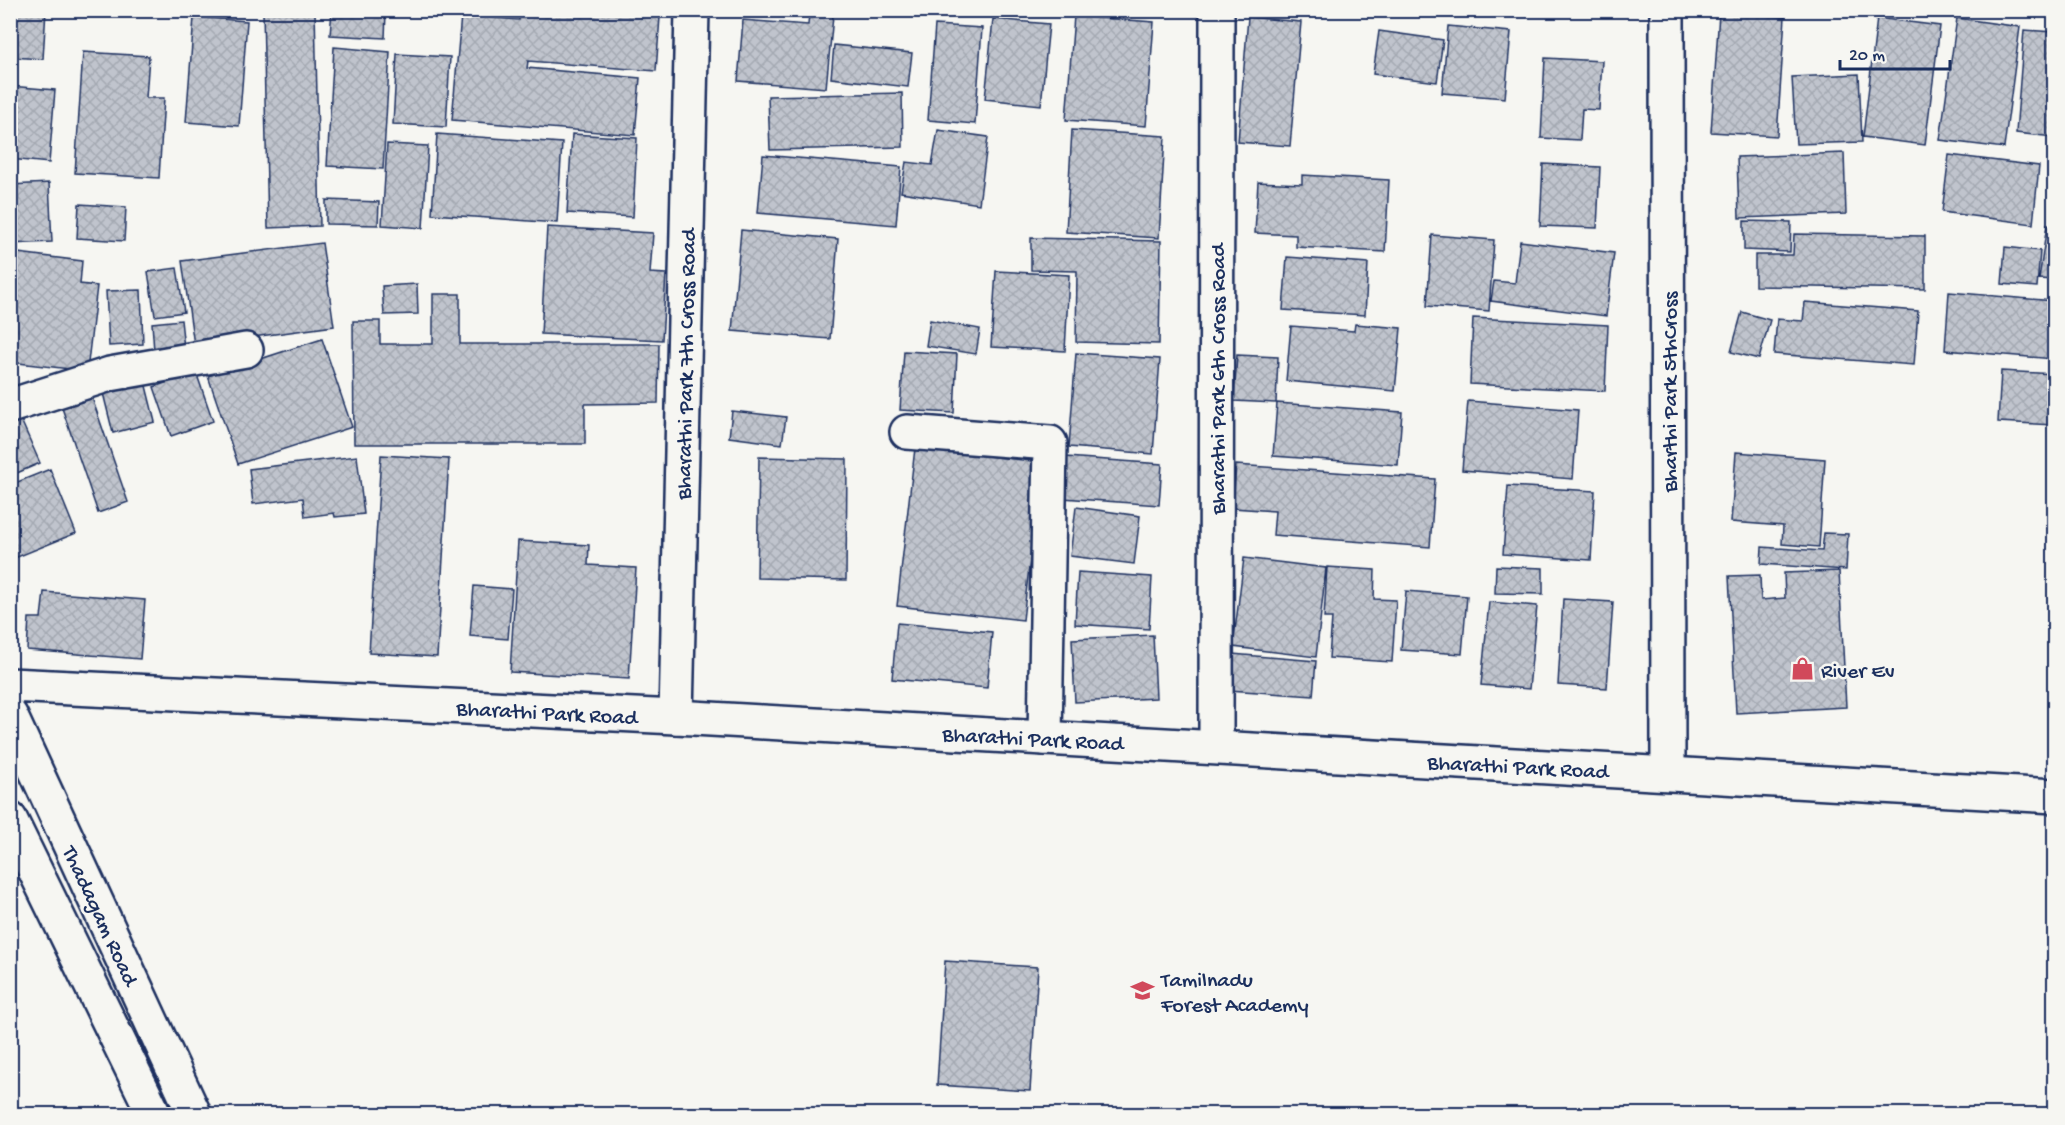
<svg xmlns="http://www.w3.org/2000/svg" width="2065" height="1125" font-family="'Gochi Hand',sans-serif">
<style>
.building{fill:url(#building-cross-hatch);stroke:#1b2f5e;stroke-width:1.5}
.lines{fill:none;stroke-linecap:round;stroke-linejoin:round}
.minor-casing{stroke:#1b2f5e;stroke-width:38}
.major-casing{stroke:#1b2f5e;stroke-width:38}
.minor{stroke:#f6f6f2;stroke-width:33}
.major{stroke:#f6f6f2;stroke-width:33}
.labels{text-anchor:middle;stroke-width:5;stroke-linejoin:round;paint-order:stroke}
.street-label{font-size:22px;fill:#1b2f5e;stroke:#f6f6f2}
.poi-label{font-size:22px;fill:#1b2f5e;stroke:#f6f6f2;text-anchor:start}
</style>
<defs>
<pattern id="building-cross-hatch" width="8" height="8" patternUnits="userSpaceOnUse" patternTransform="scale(1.5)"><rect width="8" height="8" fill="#c0c4cd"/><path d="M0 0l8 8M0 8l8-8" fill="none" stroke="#a4a9b2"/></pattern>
</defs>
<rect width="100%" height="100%" fill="#f6f6f2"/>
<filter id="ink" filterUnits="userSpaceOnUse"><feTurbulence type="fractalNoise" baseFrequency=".0167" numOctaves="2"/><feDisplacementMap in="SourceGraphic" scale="12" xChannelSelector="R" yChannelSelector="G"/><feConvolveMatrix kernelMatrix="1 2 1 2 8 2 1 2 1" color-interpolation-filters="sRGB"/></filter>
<g filter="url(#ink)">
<path class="building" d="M10,10H46L43,59L10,57Z
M332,10L386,12L385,38L330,35Z
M520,10H584L660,17L656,71L528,61L527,68L640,78L635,135L452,120L461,15L519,20Z
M315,11L320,226L268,228L263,12Z
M1719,13L1785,17L1777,136L1711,132Z
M809,14L833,16L826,88L738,81L743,20L808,25Z
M1074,16L1154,22L1146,126L1066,120Z
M194,17L247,21L239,126L186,122Z
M1248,17L1301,22L1290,146L1238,142Z
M1877,18L1940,26L1925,145L1863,137Z
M1957,18L2020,27L2004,148L1940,140Z
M993,19L1049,24L1041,105L985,99Z
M935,25L982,28L975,124L928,120Z
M1448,26L1511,32L1505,98L1442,93Z
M2024,30L2054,32V137L2016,133Z
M1379,31L1443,40L1437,82L1373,74Z
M834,45L912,53L908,87L831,78Z
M334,47L390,52L383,169L327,166Z
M83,52L149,56L146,98H164L159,178L75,173Z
M397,54L450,57L446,127L393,124Z
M1545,58L1602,61L1599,110L1582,109L1580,140L1541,138Z
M1859,74L1862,142L1796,144L1792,77Z
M10,86L55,90L49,163L10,159Z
M902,93L903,147L770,150L768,96Z
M938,130L988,137L979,204L901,192L906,162L932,165Z
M1072,130L1165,136L1159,238L1066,232Z
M437,134L562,143L557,223L432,214Z
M572,134L637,138L633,217L567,213Z
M387,144L428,146L423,228L382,225Z
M1844,153L1846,214L1739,218L1737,157Z
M763,155L901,167L896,225L758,213Z
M1949,155L2039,166L2033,224L1942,212Z
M1543,164L1600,167L1597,228L1540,226Z
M1302,175L1389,180L1385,252L1296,247V235L1255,233L1258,182L1302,184Z
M49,183L52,242L10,244V185Z
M326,200L379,202L378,225L326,224Z
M79,204L126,207L124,241L77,238Z
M1744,221L1791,222L1790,252L1744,250Z
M2047,225L2054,226V280L2039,279Z
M547,227L653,233L650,273L666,274L662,340L541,334Z
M741,230L838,239L830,339L732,331Z
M1794,234L1925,236V289L1755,286V255H1793Z
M1432,235L1494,240L1489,311L1427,306Z
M1031,238L1161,241L1159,344L1076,342L1077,271L1031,270Z
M1520,241L1614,253L1606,316L1491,301L1494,281L1515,283Z
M322,243L334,326L194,345L182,261Z
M2005,247L2040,251L2037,287L2002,284Z
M10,252L82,261L80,284L97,286L87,371L10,362Z
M1287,257L1368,263L1365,315L1283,310Z
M177,268L184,312L155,316L148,272Z
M996,271L1069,275L1065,351L991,347Z
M417,284L418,314L384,315L382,286Z
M141,290L143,344L109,346L106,291Z
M1949,292L2054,301V359L1945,350Z
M433,294H460V344H659L658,403L585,404V444H354L353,321H380V344H433Z
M1805,302L1918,311L1914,365L1774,354L1777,319L1803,321Z
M1742,312L1770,320L1759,359L1731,352Z
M1473,318L1608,325L1605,391L1470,384Z
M181,320L184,348L154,351L152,323Z
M930,320L980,329L976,354L926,346Z
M1355,324L1401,328L1395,391L1286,381L1291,326L1354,331Z
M322,339L352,427L238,464L208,376Z
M904,351L957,354L954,413L900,410Z
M1076,353L1160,359L1153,454L1069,447Z
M1237,355L1278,357L1276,403L1234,401Z
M2001,371L2054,374V425L1998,422Z
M196,372L213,421L171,436L154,387Z
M145,382L155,422L113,433L103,393Z
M92,398L128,502L98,513L62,408Z
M1468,401L1578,410L1573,479L1462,470Z
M1277,403L1402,412L1398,465L1273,456Z
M17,411L40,463L10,476V414Z
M732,411L786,417L782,444L729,437Z
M915,448L1041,462L1023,620L897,606Z
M1736,452L1825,459L1819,547L1782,544L1783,526L1731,522Z
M381,455L449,459L437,657L369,653Z
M357,456L364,514L335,517L334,513L305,517L303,498L253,504L249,469Z
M759,457L847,459L846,580L757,578Z
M1066,457L1162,464L1159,505L1063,498Z
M1236,465L1435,479L1430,547L1273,535L1275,511L1233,508Z
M50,469L76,533L10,560V485Z
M1508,486L1595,491L1591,560L1503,554Z
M1076,507L1140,516L1134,564L1070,556Z
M1824,533L1848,534L1846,570L1761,564L1762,547L1822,551Z
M518,541L589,545L588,565L636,568L629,679L510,672Z
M1244,558L1326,568L1316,657L1233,647Z
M1496,566L1543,568V594L1495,593Z
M1327,567L1375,570L1374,599L1396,600L1392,662L1329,658L1332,618H1324Z
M1839,571L1846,707L1736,713L1729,576L1760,575L1761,600L1785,598L1784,573Z
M1078,572L1152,577L1149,629L1075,624Z
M474,586L512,589L508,639L470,636Z
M1406,591L1467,596L1462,654L1401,650Z
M44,592L145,600L140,659L27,650L29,618H41Z
M1563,599L1613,602L1607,688L1558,685Z
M1489,602L1537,606L1529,689L1481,685Z
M897,623L992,632L987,688L892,679Z
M1153,635L1156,698L1075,702L1072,639Z
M1232,654L1316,661L1313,696L1229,690Z
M945,961L1038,967L1030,1091L937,1085Z"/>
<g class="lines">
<defs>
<path id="minor" d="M1667,10L1668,773
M10,406L110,374L246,350
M907,432L1050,443L1045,738
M676,717L692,10
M1216,747L1217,10"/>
<path id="major" d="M10,685L676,717L2054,796
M10,715L194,1114
M10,819L154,1114"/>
</defs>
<use href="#minor" class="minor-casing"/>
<use href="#major" class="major-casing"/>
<use href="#minor" class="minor"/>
<use href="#major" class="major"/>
</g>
</g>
<defs>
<symbol id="shop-bare" viewBox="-9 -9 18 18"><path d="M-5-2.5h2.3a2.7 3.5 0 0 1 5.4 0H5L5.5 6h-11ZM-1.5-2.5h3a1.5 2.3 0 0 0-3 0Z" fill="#d1495b" stroke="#f6f6f2" stroke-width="2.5" paint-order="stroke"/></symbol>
<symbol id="university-bare" viewBox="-9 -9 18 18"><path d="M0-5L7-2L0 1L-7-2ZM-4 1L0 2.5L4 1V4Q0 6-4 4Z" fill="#d1495b" stroke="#f6f6f2" stroke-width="2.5" paint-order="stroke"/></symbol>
</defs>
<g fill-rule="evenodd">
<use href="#shop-bare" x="1786" y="652" width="33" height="33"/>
<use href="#university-bare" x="1126" y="974" width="33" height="33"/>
</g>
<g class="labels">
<g class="street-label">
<text transform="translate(684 364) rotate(-89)" y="8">Bharathi Park 7th Cross Road</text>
<text transform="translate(1216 379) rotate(-90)" y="8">Bharathi Park 6th Cross Road</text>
<text transform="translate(1668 392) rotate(-90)" y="8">Bharthi Park 5thCross</text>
<text transform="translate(547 711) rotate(3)" y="8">Bharathi Park Road</text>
<text transform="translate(1033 737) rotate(3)" y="8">Bharathi Park Road</text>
<text transform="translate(1518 765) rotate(3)" y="8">Bharathi Park Road</text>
<text transform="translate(102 915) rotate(65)" y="8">Thadagam Road</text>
</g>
<g class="poi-label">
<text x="1821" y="677">River Ev</text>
<text x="1161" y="986">Tamilnadu<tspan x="1161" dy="25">Forest Academy</tspan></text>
</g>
</g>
<rect width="2065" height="1125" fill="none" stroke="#f6f6f2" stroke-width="36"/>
<rect x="18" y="18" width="2029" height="1089" fill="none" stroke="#1b2f5e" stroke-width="2" filter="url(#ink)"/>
<path d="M1840 60v9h110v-9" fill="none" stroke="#1b2f5e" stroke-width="3"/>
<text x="1849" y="60" font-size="18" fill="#1b2f5e" stroke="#f6f6f2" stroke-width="4.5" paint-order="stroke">20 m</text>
</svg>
